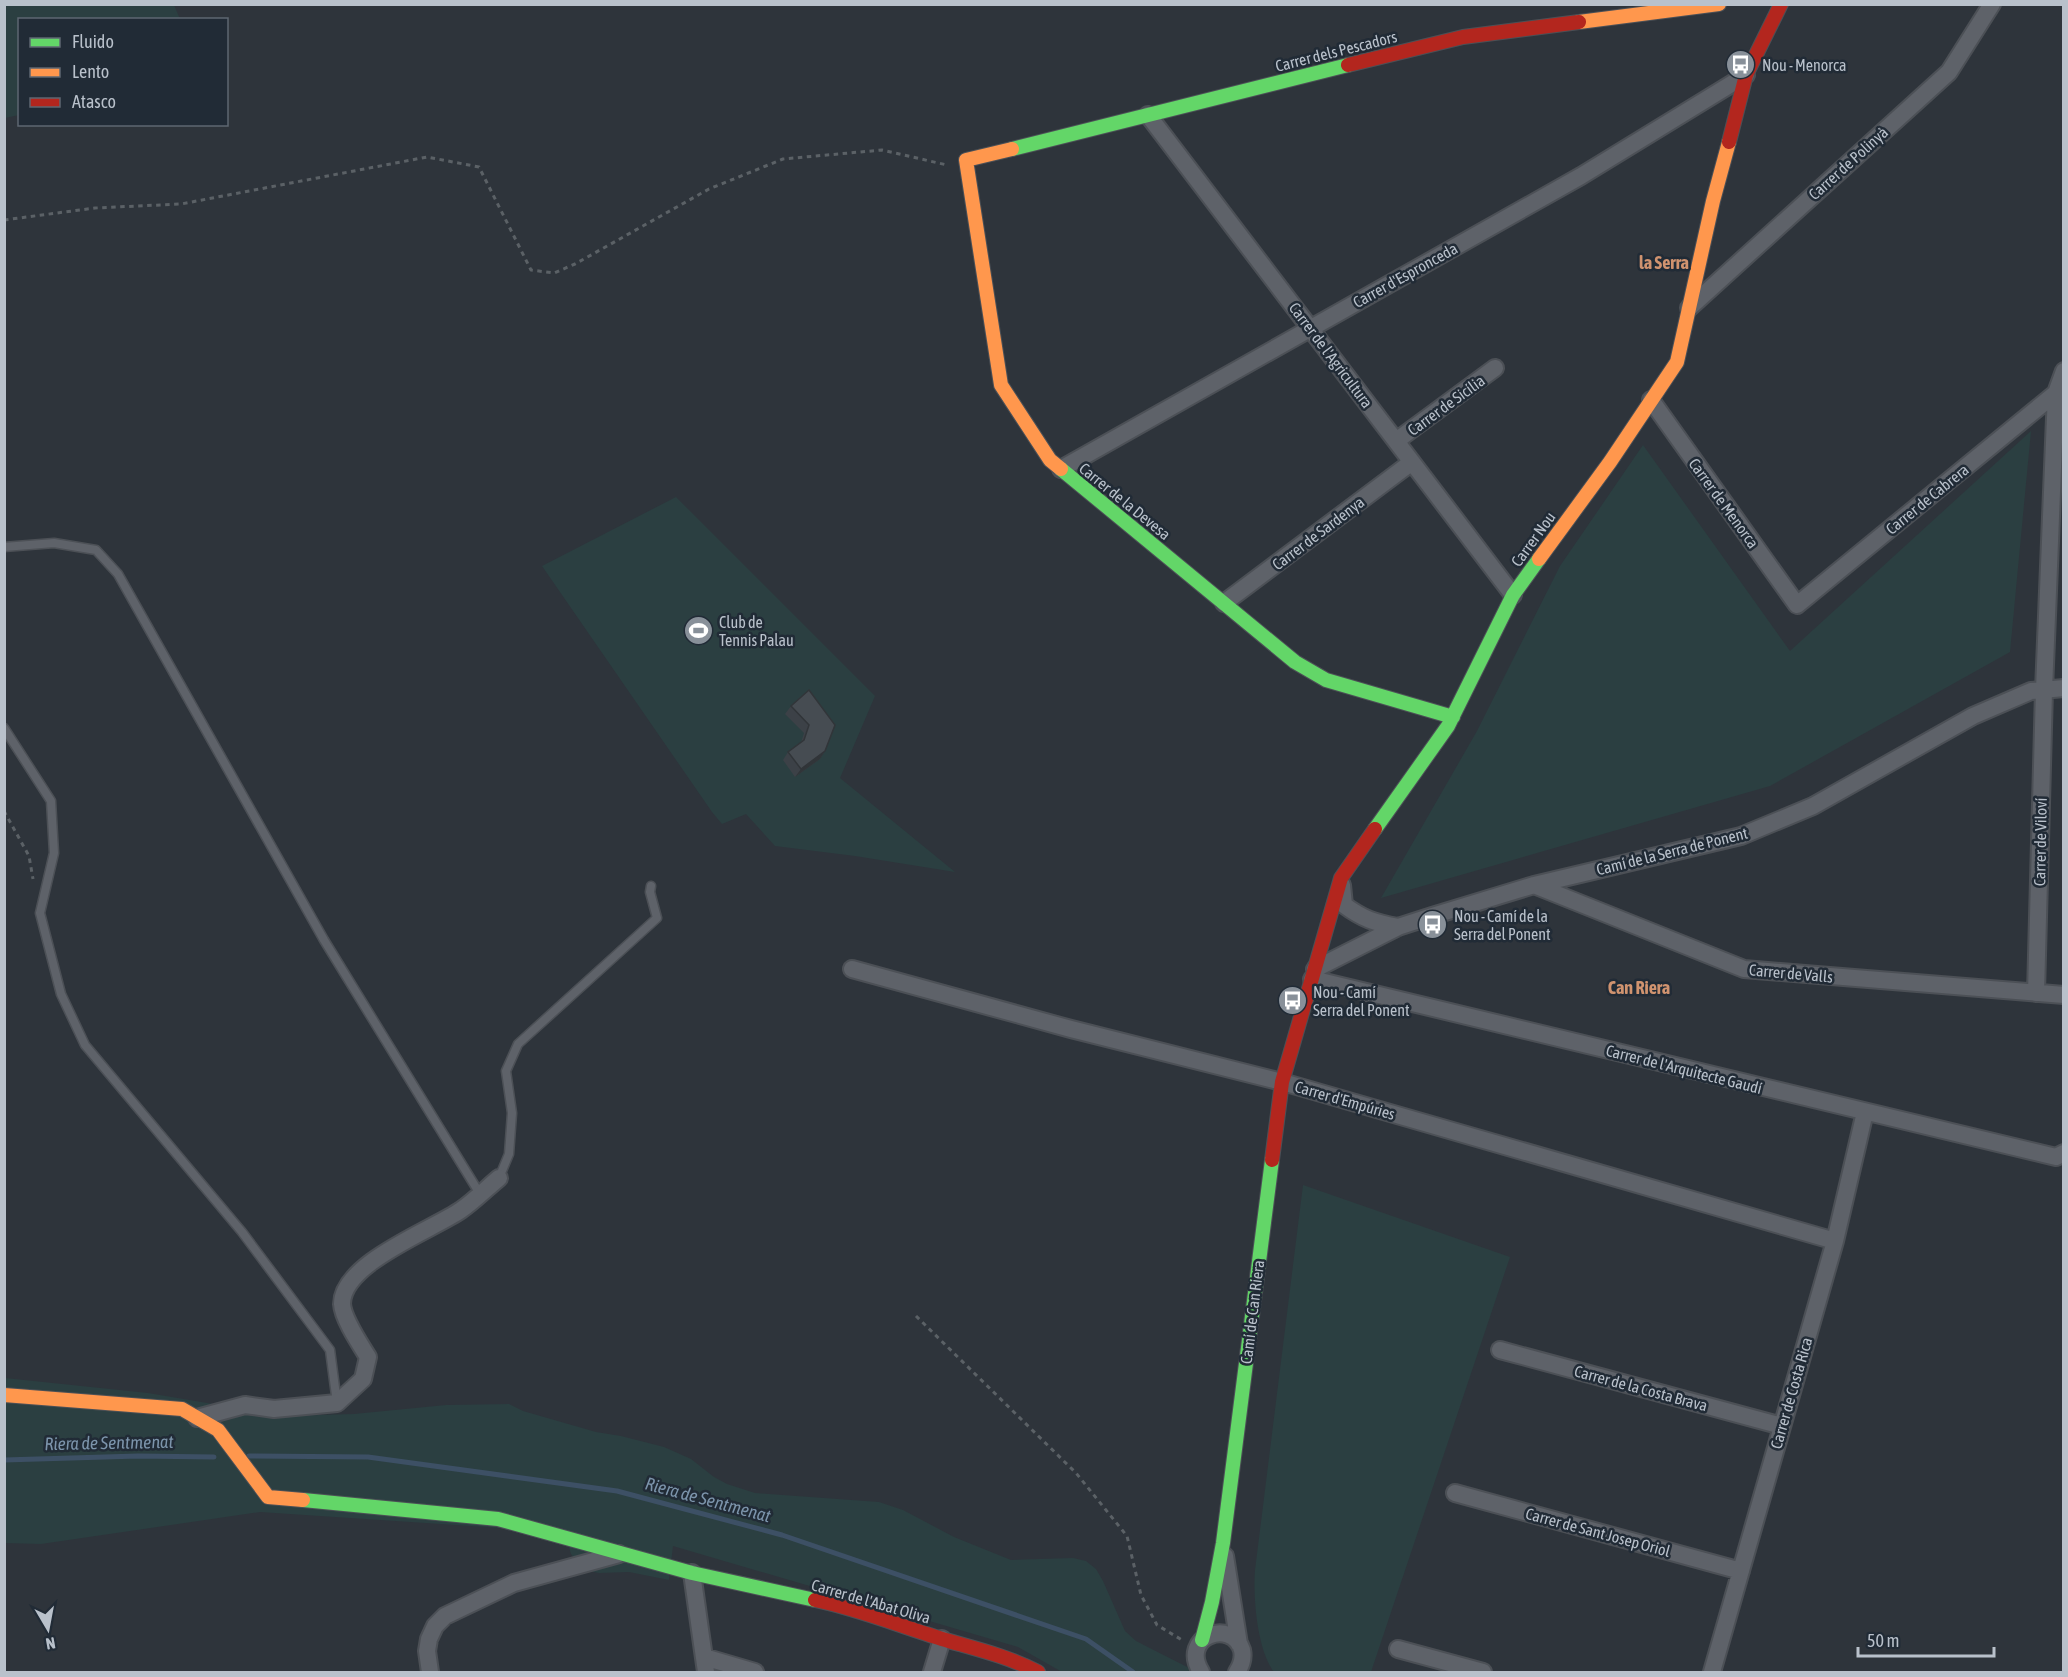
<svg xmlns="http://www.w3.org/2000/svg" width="2068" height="1677" font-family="'Asap Condensed',sans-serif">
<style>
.green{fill:#2b3f41}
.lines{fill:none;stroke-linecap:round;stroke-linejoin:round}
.stream{stroke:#3d5065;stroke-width:5}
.lane-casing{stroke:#4c5056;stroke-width:11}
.street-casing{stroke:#4c5056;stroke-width:20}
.fast-casing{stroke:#4c5056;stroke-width:16}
.slow-casing{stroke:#4c5056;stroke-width:16}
.jam-casing{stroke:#4c5056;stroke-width:16}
.path{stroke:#5b6166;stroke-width:3;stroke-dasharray:4.5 4.5;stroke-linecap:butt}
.lane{stroke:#5e6269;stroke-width:8}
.street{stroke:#5e6269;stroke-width:16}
.fast{stroke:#63d668;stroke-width:14}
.slow{stroke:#ff974d;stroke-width:14}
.jam{stroke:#b3261e;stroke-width:14}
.wall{fill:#3c4147}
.shaded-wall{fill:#313539}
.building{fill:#464c52;stroke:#313539;stroke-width:1.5}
.labels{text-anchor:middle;stroke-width:5;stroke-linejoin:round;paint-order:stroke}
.street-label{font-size:16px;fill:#b9c1cb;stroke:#212b36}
.poi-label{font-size:16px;fill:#b9c1cb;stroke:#212b36;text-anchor:start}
.neighbourhood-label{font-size:18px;font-weight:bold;fill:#d0936f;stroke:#212b36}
.water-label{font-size:18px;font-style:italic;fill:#7c94ab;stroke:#212b36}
</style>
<rect width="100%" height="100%" fill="#2e343b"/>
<path class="green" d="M5,4L174,5L180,19L20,20L19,115L5,118Z
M2031,431L2010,652L1770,786L1381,898L1477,731L1560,566L1643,445L1790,651Z
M676,497L875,696L840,778L955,872L855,856L775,846L746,814L722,824L712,812L542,566Z
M1303,1185L1510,1257L1371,1672H1274C1257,1650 1253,1598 1255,1570Z
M5,1378L148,1393L284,1416L354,1414L446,1405L509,1404L523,1411L596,1432L621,1436L664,1447L691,1459L714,1477L727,1484L755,1493L879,1502L903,1510L954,1537L1011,1560L1073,1558L1086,1561L1096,1569L1103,1581L1125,1631L1136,1641L1197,1672H1062L1018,1647L673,1546L669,1580L629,1572L599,1573L584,1570L571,1554L569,1547L501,1528L260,1512L41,1544L5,1543Z"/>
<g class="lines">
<path class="stream" d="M249,1456L368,1457L617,1491L782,1535L1086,1639L1133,1672
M4,1460L138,1456L214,1457"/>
<defs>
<path id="lane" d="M4,547L54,543L96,550L118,574L324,940L480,1194
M4,728L51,801L54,853L40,913L61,994L85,1045L242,1232L330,1350L337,1403
M499,1178L509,1154L512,1113L506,1071L518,1044L657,918L650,892L651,886"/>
<path id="street" d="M1148,115L1513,595
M1689,308L1949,72L1992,4
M1651,400L1797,605L2056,393
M1396,441L1495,368
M1061,469L1581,176L1746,75
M1224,603L1412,462
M1342,885L1344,905C1363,919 1375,923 1398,927
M1534,885L1744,969L2064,995
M852,969L1071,1029L1286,1083L1835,1241
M1315,969L1398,927L1432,916L1534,885L1741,836L1813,806L1973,716L2031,691L2064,688
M1312,979L2056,1157L2064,1153
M2036,993L2044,690L2056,393L2064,371
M1500,1350L1782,1426
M197,1418L245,1405L274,1409L337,1403L363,1379L368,1357C360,1344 343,1319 342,1304C342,1263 432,1230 461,1210C474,1201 487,1188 499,1178
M1455,1493L1741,1571
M1225,1556L1239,1644
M692,1573L706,1672
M1398,1649L1483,1672
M704,1657L755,1672
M430,1672L427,1651L429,1639L435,1626L445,1616L514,1583L619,1554
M932,1672L942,1639
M1201,1672C1179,1636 1232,1618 1242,1650C1244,1659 1241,1666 1237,1672
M1712,1672L1835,1241L1865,1112"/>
<path id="fast" d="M1012,149L1348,65
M1061,469L1295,662L1326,680L1453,717
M1375,829L1448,726L1513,595L1539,559
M303,1500L498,1519L692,1573L815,1600
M1202,1640L1212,1602L1223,1543L1272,1160"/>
<path id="slow" d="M1579,22L1719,4
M1012,149L966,160L1001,385L1050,460L1061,469
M1539,559L1610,462L1677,362L1713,201L1729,142
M4,1395L182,1409L218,1430L268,1497L303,1500"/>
<path id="jam" d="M1348,65L1463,37L1579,22
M1729,142L1746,75L1781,4
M1272,1160L1282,1082L1341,878L1375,829
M815,1600C859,1609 900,1626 942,1639C976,1649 1007,1656 1038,1672"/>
</defs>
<use href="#lane" class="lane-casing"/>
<use href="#street" class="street-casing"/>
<use href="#fast" class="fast-casing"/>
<use href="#slow" class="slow-casing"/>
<use href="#jam" class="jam-casing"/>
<path class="path" d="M4,220L95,208L181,204L427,157L479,167L531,270L554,273L575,264L709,189L783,159L882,150L947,165
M4,811L29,856L33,879
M916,1316L1076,1473L1127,1536L1141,1595L1157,1625L1182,1640"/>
<use href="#lane" class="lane"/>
<use href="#street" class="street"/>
<use href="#fast" class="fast"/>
<use href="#slow" class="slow"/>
<use href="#jam" class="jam"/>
</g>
<path class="wall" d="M809,690L825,751L820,759L795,777L783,760L788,752L801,743L804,733L785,714L791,706Z"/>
<path class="shaded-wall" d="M825,751L820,759L795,777L801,769Z"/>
<path class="building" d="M809,690L835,725L825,751L801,769L788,752L804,740L809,725L791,706Z"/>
<defs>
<symbol id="bus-disc" viewBox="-11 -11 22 22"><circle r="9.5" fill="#889099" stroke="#212b36"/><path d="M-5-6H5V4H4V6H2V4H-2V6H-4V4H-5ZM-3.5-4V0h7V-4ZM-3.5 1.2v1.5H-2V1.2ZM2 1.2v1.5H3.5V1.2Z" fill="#fff"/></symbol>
<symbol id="stadium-disc" viewBox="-11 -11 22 22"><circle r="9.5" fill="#889099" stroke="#212b36"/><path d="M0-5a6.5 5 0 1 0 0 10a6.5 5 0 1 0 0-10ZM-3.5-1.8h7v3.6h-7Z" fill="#fff"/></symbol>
</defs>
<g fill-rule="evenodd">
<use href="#bus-disc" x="1724" y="48" width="33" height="33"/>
<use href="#stadium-disc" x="682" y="614" width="33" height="33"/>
<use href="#bus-disc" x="1416" y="908" width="33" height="33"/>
<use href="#bus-disc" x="1276" y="984" width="33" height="33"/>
</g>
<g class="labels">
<g class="street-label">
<text transform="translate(1336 51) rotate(-14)" y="6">Carrer dels Pescadors</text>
<text transform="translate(1848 163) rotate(-42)" y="6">Carrer de Polinyà</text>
<text transform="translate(1405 275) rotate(-29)" y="6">Carrer d'Espronceda</text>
<text transform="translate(1331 355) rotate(53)" y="6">Carrer de l'Agricultura</text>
<text transform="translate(1446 405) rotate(-36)" y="6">Carrer de Sicília</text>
<text transform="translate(1927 499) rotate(-39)" y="6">Carrer de Cabrera</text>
<text transform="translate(1125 501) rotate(39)" y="6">Carrer de la Devesa</text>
<text transform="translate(1724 503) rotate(54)" y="6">Carrer de Menorca</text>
<text transform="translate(1318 533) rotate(-37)" y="6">Carrer de Sardenya</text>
<text transform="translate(1533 539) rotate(-54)" y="6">Carrer Nou</text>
<text transform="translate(2040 842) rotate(-89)" y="6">Carrer de Viloví</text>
<text transform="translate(1672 851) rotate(-14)" y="6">Camí de la Serra de Ponent</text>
<text transform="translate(1791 973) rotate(5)" y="6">Carrer de Valls</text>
<text transform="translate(1684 1069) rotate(14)" y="6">Carrer de l'Arquitecte Gaudí</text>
<text transform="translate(1345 1100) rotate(16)" y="6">Carrer d'Empúries</text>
<text transform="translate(1252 1312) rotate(-83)" y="6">Camí de Can Riera</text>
<text transform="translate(1641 1388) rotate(15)" y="6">Carrer de la Costa Brava</text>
<text transform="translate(1791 1393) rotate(-74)" y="6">Carrer de Costa Rica</text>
<text transform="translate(1598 1532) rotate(15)" y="6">Carrer de Sant Josep Oriol</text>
<text transform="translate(871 1601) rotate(16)" y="6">Carrer de l'Abat Oliva</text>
</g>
<g class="poi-label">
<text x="1762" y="71">Nou - Menorca</text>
<text x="719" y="628">Club de<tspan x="719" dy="18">Tennis Palau</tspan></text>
<text x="1454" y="922">Nou - Camí de la<tspan x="1454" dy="18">Serra del Ponent</tspan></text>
<text x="1313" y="998">Nou - Camí<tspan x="1313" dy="18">Serra del Ponent</tspan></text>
</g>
<g class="neighbourhood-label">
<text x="1664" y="269">la Serra</text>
<text x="1639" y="994">Can Riera</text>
</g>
<g class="water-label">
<text transform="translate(109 1443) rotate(-1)" y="6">Riera de Sentmenat</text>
<text transform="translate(708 1500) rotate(15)" y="6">Riera de Sentmenat</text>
</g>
</g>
<rect width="2068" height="1677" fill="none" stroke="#b9c1cb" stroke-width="12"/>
<rect x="18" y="18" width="210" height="108" fill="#212b36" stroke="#5e6772" stroke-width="1.5"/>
<rect x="30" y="38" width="30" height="9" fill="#63d668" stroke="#5e6772" stroke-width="1.5"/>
<text x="72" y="48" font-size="18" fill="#b9c1cb">Fluido</text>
<rect x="30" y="68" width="30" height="9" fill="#ff974d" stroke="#5e6772" stroke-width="1.5"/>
<text x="72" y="78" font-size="18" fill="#b9c1cb">Lento</text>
<rect x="30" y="98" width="30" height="9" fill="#b3261e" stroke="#5e6772" stroke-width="1.5"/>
<text x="72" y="108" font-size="18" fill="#b9c1cb">Atasco</text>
<g transform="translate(48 1629) rotate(170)" stroke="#212b36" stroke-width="4.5" paint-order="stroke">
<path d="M0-4.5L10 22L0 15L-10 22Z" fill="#b9c1cb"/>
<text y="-9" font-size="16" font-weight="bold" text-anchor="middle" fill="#b9c1cb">N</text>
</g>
<path d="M1858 1647v9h136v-9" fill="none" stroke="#b9c1cb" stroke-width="3"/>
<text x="1867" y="1647" font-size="18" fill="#b9c1cb" stroke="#212b36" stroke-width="4.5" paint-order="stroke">50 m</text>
</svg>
